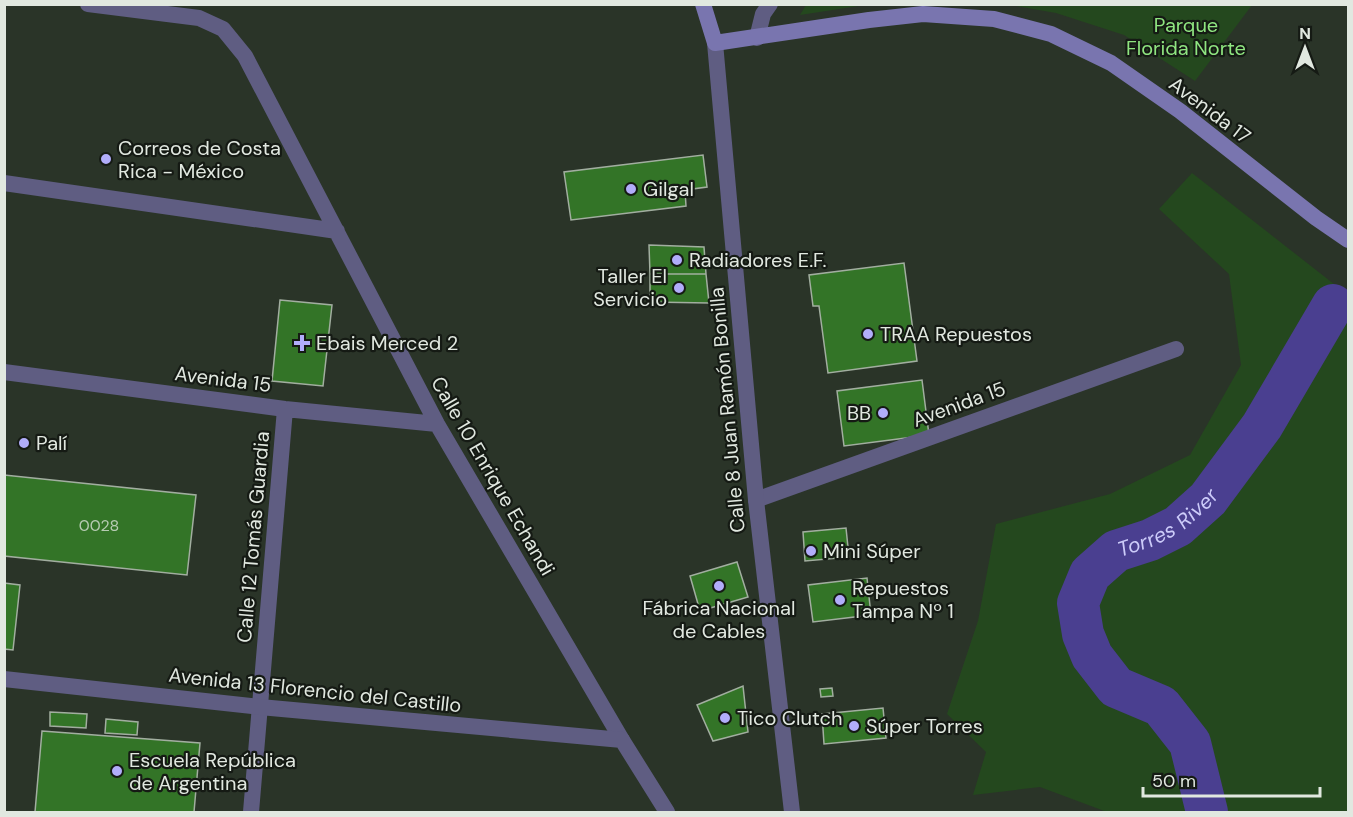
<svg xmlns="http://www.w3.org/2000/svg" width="1353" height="817" font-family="'DM Sans',sans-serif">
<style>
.green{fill:#24481e}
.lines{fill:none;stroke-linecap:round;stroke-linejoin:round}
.river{stroke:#4a3f90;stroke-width:42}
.building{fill:#337427;stroke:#a2aea0;stroke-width:1.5}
.minor{stroke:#5f5d82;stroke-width:16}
.tertiary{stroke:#5f5d82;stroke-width:16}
.secondary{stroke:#7975af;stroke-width:16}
.poi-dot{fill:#b1adfa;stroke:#151a14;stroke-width:2}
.labels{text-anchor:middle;stroke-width:4.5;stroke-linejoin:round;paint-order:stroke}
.number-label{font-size:16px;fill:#b6cbb2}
.park-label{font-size:20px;fill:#8fe580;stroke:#151a14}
.street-label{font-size:20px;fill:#e1e8e0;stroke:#151a14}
.poi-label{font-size:20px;fill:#e1e8e0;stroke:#151a14;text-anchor:start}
.water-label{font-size:21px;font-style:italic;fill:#cccbf9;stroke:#151a14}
</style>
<rect width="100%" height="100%" fill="#2a3428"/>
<path class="green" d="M806,5V4L865,5L800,15Z
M1011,5L1252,4V5L1195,81L1124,35L1056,13Z
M1192,173L1348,295V812H1107L1040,787L973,795L986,752L947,714L978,621L996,524L1110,494L1190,455L1241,365L1229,274L1159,209Z"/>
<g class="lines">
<path class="river" id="s1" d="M1207,812L1190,743L1161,706L1116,687L1092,656L1083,634L1078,603L1090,574L1116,551L1150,540L1178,526L1208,499L1262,426L1333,305"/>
</g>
<path class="building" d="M703,155L707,187L685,190L686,206L571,220L564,172Z
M649,245L704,247L706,274H650Z
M904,263L917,361L828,373L819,306H813L809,275Z
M650,274H706L709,303L650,302Z
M280,300L332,305L323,386L272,381Z
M922,380L929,435L844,446L837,391Z
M4,475L196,495L187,575L4,556Z
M846,528L849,557L805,561L803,532Z
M737,562L748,597L700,611L690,576Z
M867,578L871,615L813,622L808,585Z
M4,583L20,585L13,650L4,649Z
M743,686L748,732L713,741L697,705Z
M832,688L833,696L821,697L820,689Z
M883,708L886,738L824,744L822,714Z
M50,712L87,714L86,728L50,726Z
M106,719L138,722L137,735L105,733Z
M42,731L200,743L194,812H35Z"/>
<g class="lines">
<path class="minor" d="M88,4L199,18L223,29L245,56L437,424L622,740
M757,38L763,14L770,4
M4,183L337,231
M4,372L285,409L437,424
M756,500L1176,349
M251,812L285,409"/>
<path class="tertiary" d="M715,43L756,500L792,812
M4,679L260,707L622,740L667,812"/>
<path class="secondary" d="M703,4L715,43L869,20L923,14L994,19L1051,34L1111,63L1180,111L1316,218L1348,240"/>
</g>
<g class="poi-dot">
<circle cx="106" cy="159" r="6"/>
<circle cx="631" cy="189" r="6"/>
<circle cx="677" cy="260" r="6"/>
<circle cx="679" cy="288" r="6"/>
<circle cx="868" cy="334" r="6"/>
<path d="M299 334h6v6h6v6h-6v6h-6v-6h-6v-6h6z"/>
<circle cx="883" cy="413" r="6"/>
<circle cx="24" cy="443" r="6"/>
<circle cx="811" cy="551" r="6"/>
<circle cx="719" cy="586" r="6"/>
<circle cx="840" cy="600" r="6"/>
<circle cx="725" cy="718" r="6"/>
<circle cx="854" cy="726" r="6"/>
<circle cx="117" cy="771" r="6"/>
</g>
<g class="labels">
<g class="number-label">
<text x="99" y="531">0028</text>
</g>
<g class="park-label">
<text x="1186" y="32">Parque<tspan x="1186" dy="23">Florida Norte</tspan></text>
</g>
<g class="street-label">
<text transform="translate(1210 110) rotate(37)" y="7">Avenida 17</text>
<text transform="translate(223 379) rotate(7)" y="7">Avenida 15</text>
<text transform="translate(959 404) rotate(-20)" y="7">Avenida 15</text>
<text transform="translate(727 410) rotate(-95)" y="7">Calle 8 Juan Ramón Bonilla</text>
<text transform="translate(493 476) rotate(60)" y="7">Calle 10 Enrique Echandi</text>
<text transform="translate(253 537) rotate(-85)" y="7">Calle 12 Tomás Guardia</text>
<text transform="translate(315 690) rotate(6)" y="7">Avenida 13 Florencio del Castillo</text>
</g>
<g class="poi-label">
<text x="118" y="155">Correos de Costa<tspan x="118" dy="23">Rica - México</tspan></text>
<text x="643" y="196">Gilgal</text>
<text x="689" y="267">Radiadores E.F.</text>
<text x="667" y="283" text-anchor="end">Taller El<tspan x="667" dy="23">Servicio</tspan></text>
<text x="880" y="341">TRAA Repuestos</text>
<text x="316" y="350">Ebais Merced 2</text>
<text x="871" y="420" text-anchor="end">BB</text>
<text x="36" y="450">Palí</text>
<text x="823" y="558">Mini Súper</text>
<text x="852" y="595">Repuestos<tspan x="852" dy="23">Tampa Nº 1</tspan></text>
<text x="719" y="615" text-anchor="middle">Fábrica Nacional<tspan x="719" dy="23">de Cables</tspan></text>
<text x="737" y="725">Tico Clutch</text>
<text x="866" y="733">Súper Torres</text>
<text x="129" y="767">Escuela República<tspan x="129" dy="23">de Argentina</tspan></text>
</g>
<g class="water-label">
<text dy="7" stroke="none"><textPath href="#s1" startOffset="387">Torres River</textPath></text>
</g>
</g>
<rect width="1353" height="817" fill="none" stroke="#e1e8e0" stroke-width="12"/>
<g transform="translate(1305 48)" stroke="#151a14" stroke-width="4.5" paint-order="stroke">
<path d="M0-4.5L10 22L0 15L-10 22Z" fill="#e1e8e0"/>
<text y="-9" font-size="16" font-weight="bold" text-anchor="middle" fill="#e1e8e0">N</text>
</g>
<path d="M1143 787v9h177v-9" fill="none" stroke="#e1e8e0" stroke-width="3"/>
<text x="1152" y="787" font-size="18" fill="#e1e8e0" stroke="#151a14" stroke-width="4.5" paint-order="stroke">50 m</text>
</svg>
